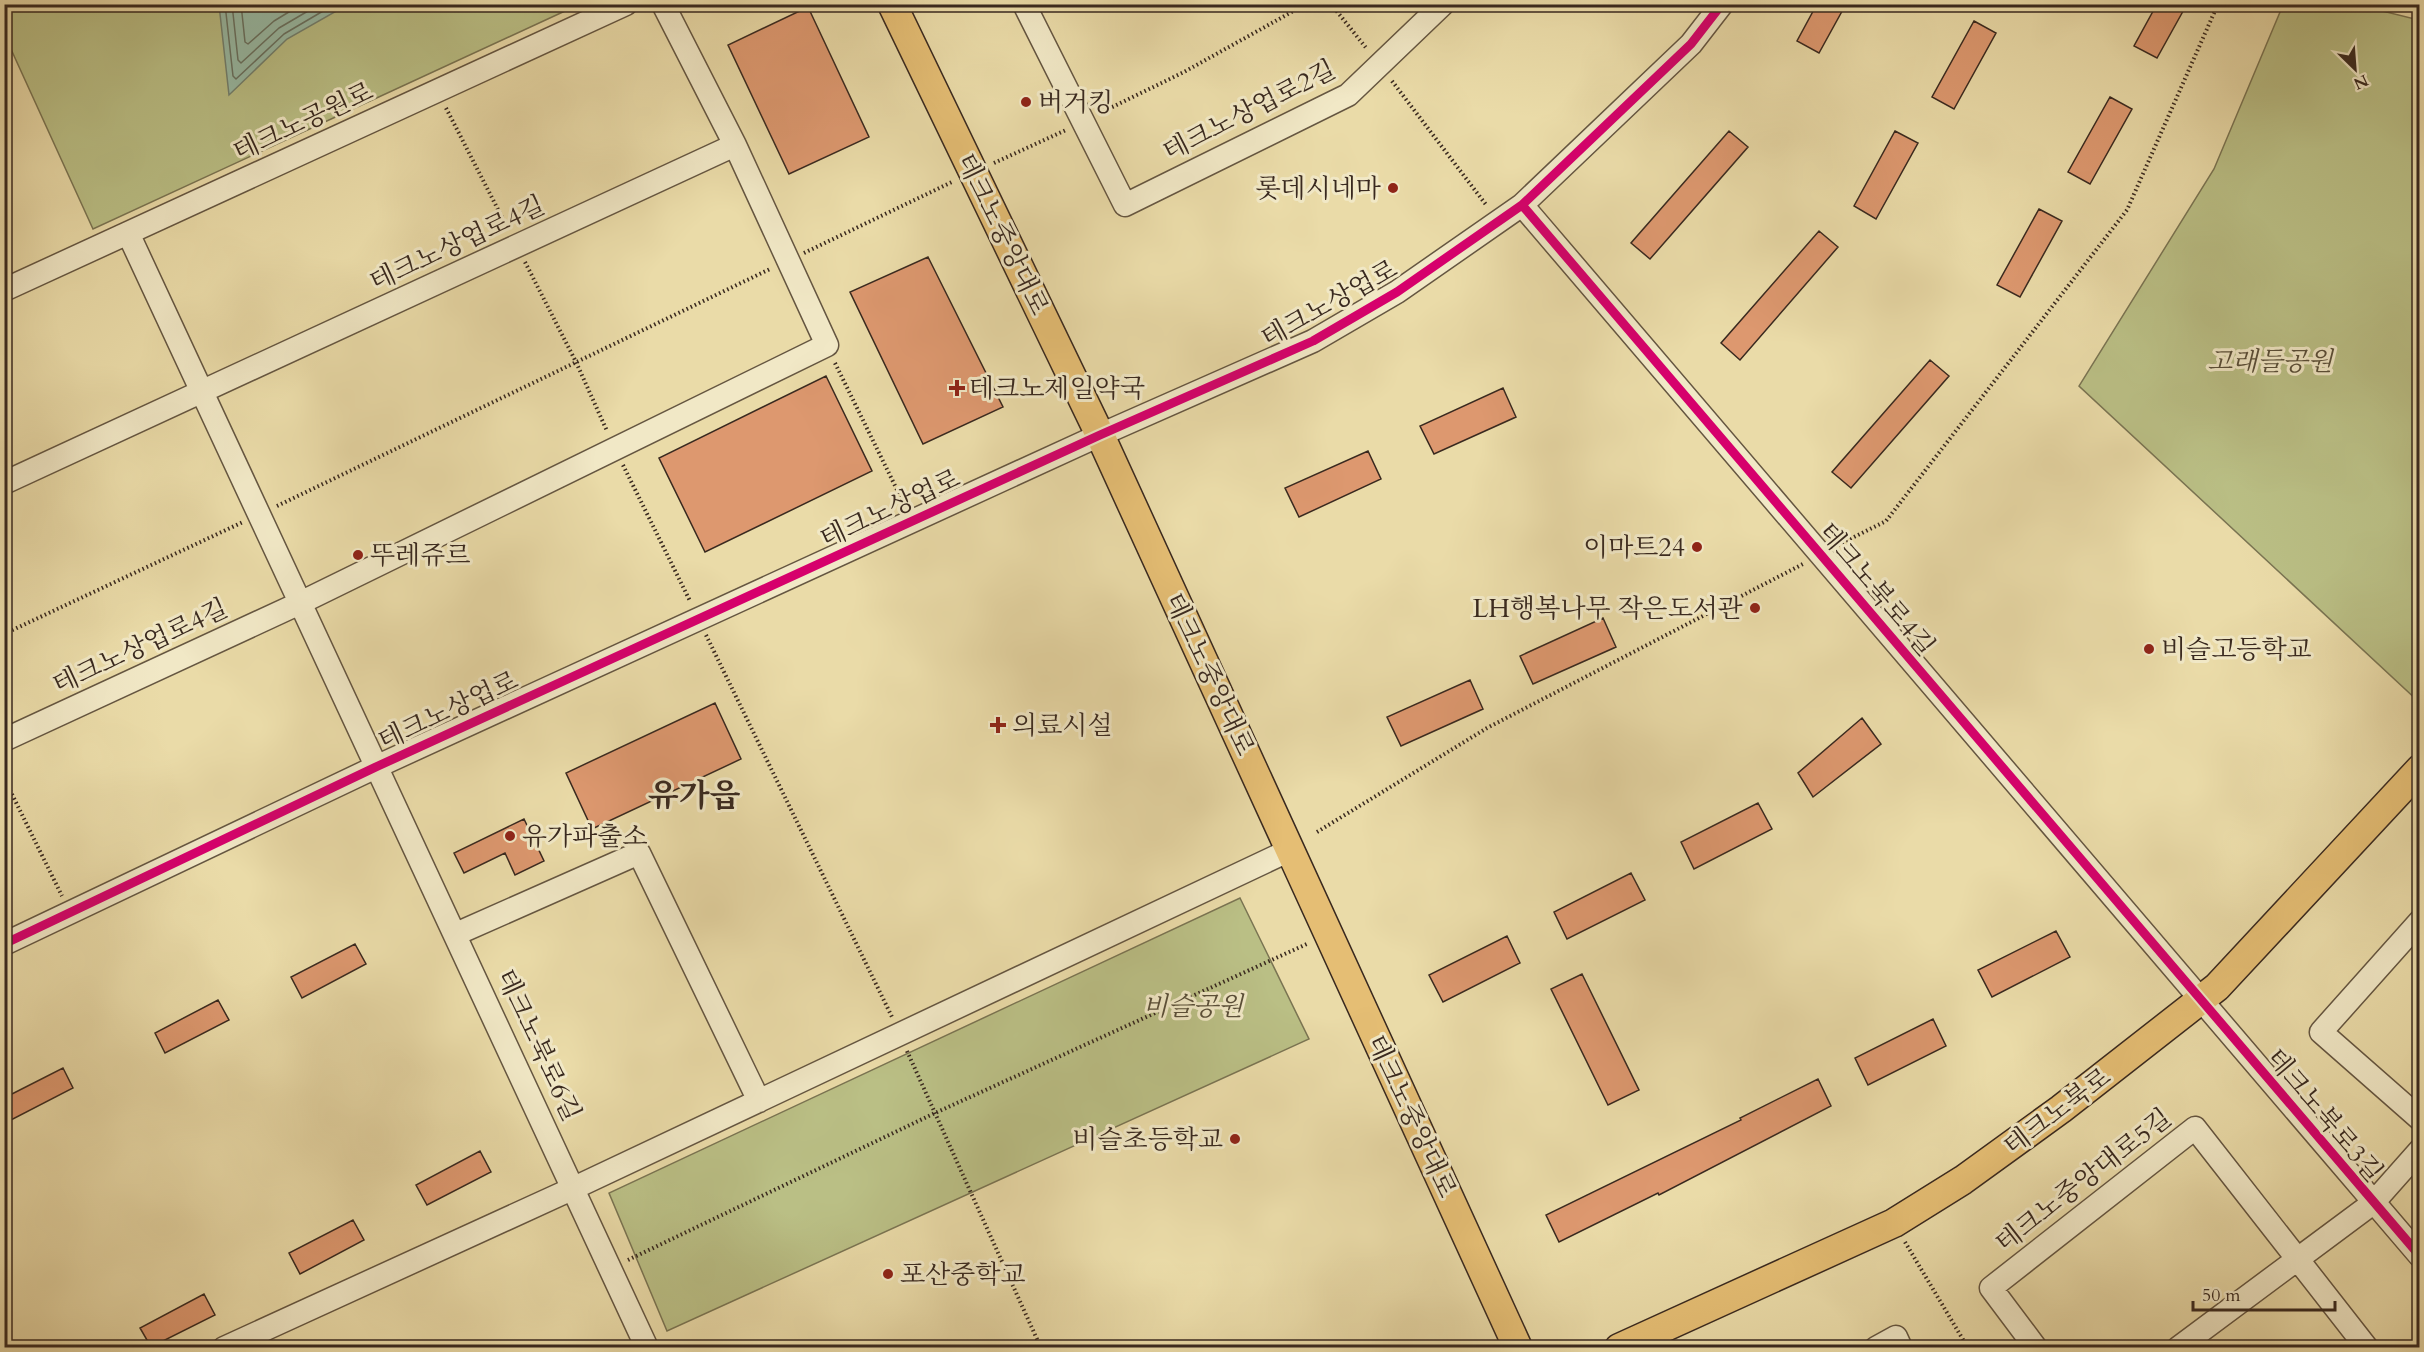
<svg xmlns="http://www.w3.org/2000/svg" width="2424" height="1352" font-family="Cardo,'Noto Serif KR',serif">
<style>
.green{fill:#babf85;stroke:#7a7452;stroke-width:1.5}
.water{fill:#98bba6;stroke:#728170;stroke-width:1.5}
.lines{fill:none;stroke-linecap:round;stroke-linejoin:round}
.shore{stroke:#687262;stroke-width:1.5}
.building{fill:#dd986f;stroke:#39291f;stroke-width:1.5}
.minor-casing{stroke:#655641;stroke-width:25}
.major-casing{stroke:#39291f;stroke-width:31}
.path{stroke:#39291f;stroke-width:4;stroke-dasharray:1.5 3;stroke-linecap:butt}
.minor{stroke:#f1e8c6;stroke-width:22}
.major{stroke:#e5be74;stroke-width:28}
.cycleway-casing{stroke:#f1e8c6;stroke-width:13}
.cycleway{stroke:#d6006c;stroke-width:9}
.poi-dot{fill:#8f2418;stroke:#f1e8c6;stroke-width:2}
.labels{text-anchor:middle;stroke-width:6;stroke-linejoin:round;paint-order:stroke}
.poi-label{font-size:26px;fill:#39291f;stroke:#f1e8c6;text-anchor:start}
.street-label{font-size:26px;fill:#39291f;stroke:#f1e8c6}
.park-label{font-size:26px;font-style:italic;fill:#594e38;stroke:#f1e8c6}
.district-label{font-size:32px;font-weight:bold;fill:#39291f;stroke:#f1e8c6}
</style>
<rect width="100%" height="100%" fill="#eadba8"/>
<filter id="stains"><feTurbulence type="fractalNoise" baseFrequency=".00333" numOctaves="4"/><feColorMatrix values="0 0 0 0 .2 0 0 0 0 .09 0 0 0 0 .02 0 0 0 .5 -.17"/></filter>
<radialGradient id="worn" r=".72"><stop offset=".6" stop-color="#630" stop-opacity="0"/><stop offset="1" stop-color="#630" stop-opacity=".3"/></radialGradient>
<path class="green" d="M4,5H578L93,229L5,36Z
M2283,5H2358L2419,20V702L2079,386L2214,169Z
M1240,898L1309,1039L667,1331L609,1193Z"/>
<path class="water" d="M219,5V4L347,5L287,39L229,95Z"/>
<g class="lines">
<path class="shore" d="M225,4L233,76L236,79L284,34L335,4
M232,4L238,60L241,63L279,28L320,4
M241,4L245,42L248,44L274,21L302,4"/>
</g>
<path class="building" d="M1817,4H1846L1819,53L1797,41Z
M2157,4H2187L2157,58L2134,46Z
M808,7L869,137L789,174L728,45Z
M1974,21L1996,33L1954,109L1932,97Z
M2110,97L2132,109L2090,184L2068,172Z
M1729,131L1748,147L1650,259L1631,243Z
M1895,131L1918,143L1876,219L1854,206Z
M2039,209L2062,221L2020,297L1997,285Z
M1819,231L1838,247L1740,360L1721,343Z
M928,257L1003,407L923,444L850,292Z
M1930,360L1949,376L1851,488L1832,472Z
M826,376L872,471L705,552L659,458Z
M1503,388L1516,417L1434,454L1420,426Z
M1368,451L1381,479L1299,517L1285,488Z
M1603,618L1616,647L1533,684L1520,656Z
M1470,680L1483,709L1401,746L1387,717Z
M715,703L741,759L592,829L566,773Z
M1862,718L1881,744L1813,797L1798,773Z
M1758,803L1772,829L1694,869L1681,842Z
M524,819L544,861L515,875L505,853L464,873L454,853Z
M1631,873L1645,900L1567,939L1554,912Z
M2056,931L2070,957L1992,997L1978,970Z
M1507,936L1520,963L1443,1002L1429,975Z
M355,944L366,964L302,998L291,977Z
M1582,974L1639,1090L1608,1105L1551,989Z
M218,1000L229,1020L165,1053L155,1033Z
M1933,1019L1946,1046L1868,1085L1855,1058Z
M63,1068L73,1088L9,1121L4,1112V1098Z
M1818,1079L1831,1106L1659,1195L1658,1193L1559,1242L1546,1215L1741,1120L1740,1118Z
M480,1151L491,1172L427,1205L416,1185Z
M353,1220L364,1240L300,1274L289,1253Z
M204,1294L215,1315L151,1347L140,1328Z"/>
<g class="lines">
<defs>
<path id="minor" d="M1024,4L1125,205L1348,95L1443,4
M1522,205L2420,1256
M128,233L647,1348
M4,290L626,4
M4,483L735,145
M4,740L300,603L827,345L735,145L663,4
M2420,921L2321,1032L2420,1119
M456,934L639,853L759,1101
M4,944L378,766L1100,435L1313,341L1397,292L1522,205L1691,44L1722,4
M224,1348L574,1188L1290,850
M1876,1348L1896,1337L1901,1348
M2036,1348L1991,1288L2195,1128L2367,1348
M2178,1348L2373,1203L2420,1150"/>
<path id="major" d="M892,4L1100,435L1518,1348
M1619,1348L1894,1223L1963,1180L2061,1109L2217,987L2420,769"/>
</defs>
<use href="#minor" class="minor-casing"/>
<use href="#major" class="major-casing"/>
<path class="path" d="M1331,4L1367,49
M1392,81L1487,206
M446,108L508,229
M1100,113L1184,72L1306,4
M994,163L1066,130
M804,253L954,181
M525,262L576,362L607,431
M835,363L904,504
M623,465L690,601
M277,506L770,269
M1838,545L1886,521L2127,210L2218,4
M4,634L243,522
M706,635L892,1017
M4,778L62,896
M1317,832L1487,728L1803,564
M907,1051L1041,1348
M1905,1242L1968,1348
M628,1260L935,1113L1309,943"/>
<use href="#minor" class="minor"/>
<use href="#major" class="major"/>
<defs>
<path id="cycleway" d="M1522,205L2420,1256
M4,944L378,766L1100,435L1313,341L1397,292L1522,205L1691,44L1722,4"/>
</defs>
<use href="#cycleway" class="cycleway-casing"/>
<use href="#cycleway" class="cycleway"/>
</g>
<g class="poi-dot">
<circle cx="1026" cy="102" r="6"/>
<circle cx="1393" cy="188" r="6"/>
<path d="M954 379h6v6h6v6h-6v6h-6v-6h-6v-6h6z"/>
<circle cx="1697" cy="547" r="6"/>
<circle cx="358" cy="555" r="6"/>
<circle cx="1755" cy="608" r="6"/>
<circle cx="2149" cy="649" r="6"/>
<path d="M995 716h6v6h6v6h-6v6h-6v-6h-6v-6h6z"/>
<circle cx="510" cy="836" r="6"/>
<circle cx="1235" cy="1139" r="6"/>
<circle cx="888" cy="1274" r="6"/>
</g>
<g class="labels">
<g class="poi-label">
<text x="1038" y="111">버거킹</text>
<text x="1381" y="197" text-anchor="end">롯데시네마</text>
<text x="969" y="397">테크노제일약국</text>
<text x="1685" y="556" text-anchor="end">이마트24</text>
<text x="370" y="564">뚜레쥬르</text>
<text x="1743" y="617" text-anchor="end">LH행복나무 작은도서관</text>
<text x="2161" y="658">비슬고등학교</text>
<text x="1012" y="734">의료시설</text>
<text x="522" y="845">유가파출소</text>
<text x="1223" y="1148" text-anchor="end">비슬초등학교</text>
<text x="900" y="1283">포산중학교</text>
</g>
<g class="street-label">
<text transform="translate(1249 110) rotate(-27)" y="9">테크노상업로2길</text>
<text transform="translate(303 121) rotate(-25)" y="9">테크노공원로</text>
<text transform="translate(1003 234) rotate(64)" y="9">테크노중앙대로</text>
<text transform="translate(457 243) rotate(-25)" y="9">테크노상업로4길</text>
<text transform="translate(1329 303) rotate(-29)" y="9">테크노상업로</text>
<text transform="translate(890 508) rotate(-25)" y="9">테크노상업로</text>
<text transform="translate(1877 589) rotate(50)" y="9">테크노북로4길</text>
<text transform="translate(140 646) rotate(-25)" y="9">테크노상업로4길</text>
<text transform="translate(1210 674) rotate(65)" y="9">테크노중앙대로</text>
<text transform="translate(448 710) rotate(-25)" y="9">테크노상업로</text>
<text transform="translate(539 1045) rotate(65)" y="9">테크노북로6길</text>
<text transform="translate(2057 1111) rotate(-37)" y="9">테크노북로</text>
<text transform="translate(2325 1115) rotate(50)" y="9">테크노북로3길</text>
<text transform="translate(1412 1116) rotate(65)" y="9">테크노중앙대로</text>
<text transform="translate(2083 1180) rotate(-38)" y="9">테크노중앙대로5길</text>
</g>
<g class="park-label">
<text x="2270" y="370">고래들공원</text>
<text x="1193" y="1015">비슬공원</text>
</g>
<g class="district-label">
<text x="694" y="806">유가읍</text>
</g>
</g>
<rect width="2424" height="1352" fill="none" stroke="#eadba8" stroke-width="24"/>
<rect x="6" y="6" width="2412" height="1340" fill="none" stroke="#39291f" stroke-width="3"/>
<rect x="12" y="12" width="2400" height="1328" fill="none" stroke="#39291f" stroke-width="1.5"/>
<g transform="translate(2355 69) rotate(155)" stroke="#f1e8c6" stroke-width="4.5" paint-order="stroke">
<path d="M0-4.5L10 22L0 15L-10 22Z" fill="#39291f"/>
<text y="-9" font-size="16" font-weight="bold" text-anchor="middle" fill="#39291f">N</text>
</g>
<path d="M2193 1301v9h142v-9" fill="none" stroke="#39291f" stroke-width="3"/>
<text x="2202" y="1301" font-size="18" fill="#39291f" stroke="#f1e8c6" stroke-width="4.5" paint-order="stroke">50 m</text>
<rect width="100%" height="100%" filter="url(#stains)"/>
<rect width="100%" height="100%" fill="url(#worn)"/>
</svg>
